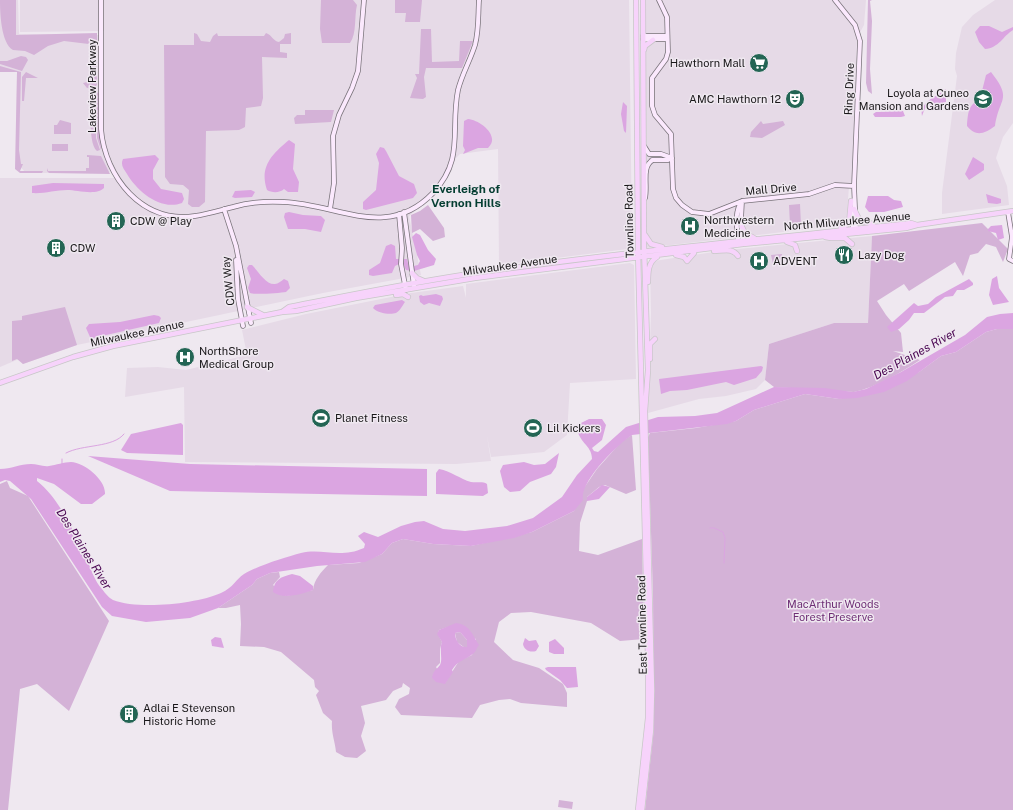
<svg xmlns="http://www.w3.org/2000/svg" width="1013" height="810" font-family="'Public Sans',sans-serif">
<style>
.built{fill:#e6dae7}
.green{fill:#d4b2d7;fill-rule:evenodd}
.water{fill:#dba5e1;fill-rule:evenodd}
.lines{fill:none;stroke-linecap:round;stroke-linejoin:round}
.stream{stroke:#dba5e1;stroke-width:1}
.secondary-casing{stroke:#79737a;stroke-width:5.5}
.primary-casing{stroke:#c8c7c8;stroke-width:6}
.secondary{stroke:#fbe9fd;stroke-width:4}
.primary{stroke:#f7d3fb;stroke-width:4.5}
.labels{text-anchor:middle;stroke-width:3;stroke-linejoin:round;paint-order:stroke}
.poi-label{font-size:11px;fill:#191719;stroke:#efe8f0;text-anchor:start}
.street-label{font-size:11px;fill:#191719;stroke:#efe8f0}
.park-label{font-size:11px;fill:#6e2e75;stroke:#efe8f0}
.neighbourhood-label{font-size:12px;font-weight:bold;fill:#053e32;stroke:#efe8f0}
.water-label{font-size:12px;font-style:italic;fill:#490551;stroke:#efe8f0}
</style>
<rect width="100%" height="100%" fill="#efe8f0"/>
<path class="built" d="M0,0H18L19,34L99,35V131L102,147L110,171L109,173H26L16,162L17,72L0,71Z
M20,0H629L632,240L628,249L499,265L498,149L460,154L456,158L441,187L431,198L409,216L421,275L323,293L77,345L23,364L19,359L0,367V178H119L107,149L103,128L104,31L20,32Z
M644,0H866L864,25L857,38L852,180L849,187L846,223L843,225L645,248Z
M995,0H1013V123L1003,137L996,158L1007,186L1009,205L942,214V193L957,76L955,69L956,53L962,27L973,15Z
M872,236L868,323H834L769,344L765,380L756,389L726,396L699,399L648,413L651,313L650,265L654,261L727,250Z
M630,263L634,265L636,379L570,383L567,435L544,452L491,457L487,436L491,461L456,464L185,462L184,387L125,397L127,368L158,367L186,370L247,355L242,330L306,314L411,293L463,286L466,298V284Z"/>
<path class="green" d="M0,0H16V35L97,33V45L64,41L48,46L34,55L25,51L13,50C1,43 0,13 0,0Z
M321,0H353L357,5C354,17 357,33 350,43H322L320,29Z
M395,0H422L420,22H405L406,13H395Z
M866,0H872L870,1L872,21L870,69L872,94L868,91L866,83L868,0Z
M421,29H431L432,62L459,61L460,41H473L462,68H426L424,77L426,97L423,99L410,98L417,78L415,74H419Z
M194,33L197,34L201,41L210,42L213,36L217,33L218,36H264L266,33C272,35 273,41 279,42L284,38L285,34L291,33V44H280V52L287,53V58L262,57L263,98L261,106L246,108L245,127L239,130L206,131L205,202L199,207H192L188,204L189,190L183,185L170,184L165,177L164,45H194Z
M92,49H96L97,84L96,86L87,88L83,83C97,81 89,59 92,49Z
M21,56L26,57L28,60L22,71L0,64V61H7Z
M0,66L21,72L19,150L21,164H23L20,171H43V168V171L42,173H20L15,169L17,72H0Z
M26,72L38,78H26L24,101H22V77Z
M96,91V138L100,150L97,151C88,144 91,108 91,95L93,92Z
M97,91L99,94L101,150L97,138Z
M305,110H334L331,122L295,124L294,118L297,115H305Z
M60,120L71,123V134H54V125H57Z
M761,121L763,124L783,121L785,125L762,138L750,137L751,132Z
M52,144H68V151H52Z
M87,155L101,156L110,174L49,173L47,171V168L48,171H86V168H89V157H87Z
M800,204L801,225H790L789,205Z
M428,205L444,228L445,237L433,241L420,229L412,233L411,215L420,211Z
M982,223L1008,249L1003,262L996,247L986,244L978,253L970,255L963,276L955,262L909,291L904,284L877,301L886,315L901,333L903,352L893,351L920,360C900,373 877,387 854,392L774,387L765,380L769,344L834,323H868L872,236Z
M782,254L783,266L773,264L771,255Z
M65,307L77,345L23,364L17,359L12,361V321L22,320V316Z
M997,329H1013V810H645L654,728L653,595L648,437L650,433L696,428L736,421L754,410L805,394L839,399L919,372L941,356L956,352L986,332Z
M632,435L636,490L626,494L605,485L599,487L587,497V501L580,523L579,551L598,555L642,539L644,639L620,641L591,623L531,612L511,613L499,622L494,642L513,660L539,668L563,684L567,693V707L521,703L510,699L499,700L480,705L472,718L401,715L395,707L399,699L409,694L410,688L403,683L402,687L393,691L386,700L361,706L365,723L361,736L366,751L357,758L345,757L336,752C335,741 331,733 332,721L323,713L316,695L319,691L315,687L314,680L281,652L264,647L240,646L241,624L240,605L226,608H218L252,585L257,579L270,573L279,572L280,577L273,585L286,596L313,590C314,580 321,572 328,565L359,563L382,554L392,543L403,539L433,544L471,546L532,532L574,511L584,488L597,469L622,441ZM448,627L476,639V642L472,655L459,661L445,683L436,667L440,663V649L442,642L438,634L439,630Z
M7,481L10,488L28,496L109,621L69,711L37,684L20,689L8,810H0V484Z
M460,632L467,640V647L465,648L457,642L455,633Z
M559,800L573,802L572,809L558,807Z"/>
<path class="water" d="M980,26H989L1002,32L1013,27V30C1003,36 999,48 985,49L979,42L975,32Z
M991,72C1013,100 999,97 995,126C984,134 976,137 967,126C968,113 968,105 980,99L986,75Z
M946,89V102C929,108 930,95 922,116C919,102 936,97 946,89Z
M623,102L627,106L626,133L624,131L621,114Z
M903,111L905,116L901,117H875L873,114L876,112Z
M468,119C480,120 501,136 488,148H478L463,154L465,150L463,146L464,121Z
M289,140L295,144L293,169L299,182L298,192H288L284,189C280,193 272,193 267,190C259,167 272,154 289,140Z
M380,147L384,148L386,151L399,176L414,184L417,193L413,198L366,210L363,209V202L376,190L379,163L376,154Z
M155,155L159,159L153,170V179L161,189L182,193L184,199L182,203C160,211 137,191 127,174C124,169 120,165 123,159Z
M973,157L984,164V170L969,180L965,174Z
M53,183L104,184V188C96,196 77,190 67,190C56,190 43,194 32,193V186Z
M251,190L255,192L252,197L235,198L232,197L235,191Z
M986,194L1001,199V203L997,204L988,203Z
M868,196H888L894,200L901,201L903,207L884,212H869L865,207Z
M289,212L303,215L321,216L325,220L321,232L305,229H288L284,217L285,213Z
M1002,225L1004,238L998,240L996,233L988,231V229L991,226Z
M416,233L420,235L428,250L436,259L434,265L414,271L406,270L404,266L399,264L395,266L392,273L373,276L369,275V270L380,263L386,246L391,244L395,246L396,259H407L409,267L418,265L420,261L417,255L412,237Z
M249,265H252C258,271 266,285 275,284C278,284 281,281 284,279L288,281L290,288L286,292C280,293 254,295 250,293L248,288L251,279L247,268Z
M997,276L999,288L1009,302L993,305L989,295L992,279Z
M969,279L973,283V285L964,290H957L953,296L945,297L924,313H914L909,320L899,329L891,332L887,327L914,303L918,306L928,304L936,297Z
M436,294L442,296L443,299L440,306L429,303L424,305L420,302L419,296L421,295L423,296Z
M402,300L405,302C402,306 400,311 396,313C390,315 377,313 373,308L375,305Z
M1013,313V329H997L986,332L956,352L941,356L907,381L884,392L857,398L839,399L805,394L754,410L736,421L727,424L632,435C618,444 579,482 583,500L574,511L532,532L514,538L471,546L433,544L403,539L392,543L382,554L365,562L317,566L270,573L257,579L252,585L218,608L190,618L146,622L112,616L102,607L31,499L10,481L5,480L0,482V469C11,469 20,464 31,464C37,464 43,467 49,466C56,465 64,462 71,462C85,463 106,480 105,494L92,504H81L54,484L37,478V481C61,500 74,533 87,560C91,569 95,582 102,589C105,593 109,598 113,600C139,610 196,604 221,593C234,587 235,580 244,574C257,566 286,557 301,553C323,548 339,559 364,548L365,544L358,536L364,532L378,537L401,526L415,522L424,521L443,529L465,531L507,526L533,518L562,497L577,475L592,459C592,444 577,443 577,425L589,419H602L606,425L602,440L592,448L594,451L598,452L626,427L658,417L695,416L717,413L774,387L824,388L853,392L866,389L901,372L965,335L987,317L1000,314Z
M154,315L159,316L161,318L159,323L93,338L90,337L86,328L89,324L120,322Z
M761,366L763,367L762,371L756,378L734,385L726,382L687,390L670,391L661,394L659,379Z
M181,423L183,425V455L127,453L121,450L131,434Z
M559,453L556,467L551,474L530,482L520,491L510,492L504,487L500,471L503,465L524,462L534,465L545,464Z
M88,456L190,464L427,469V496L170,491Z
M439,469C451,471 460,479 471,482C477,483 483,481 487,484L488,493L483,496L436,494V473Z
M602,485L610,487L599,499L587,501V497Z
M292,574L300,576L313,586V590C302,594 283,600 273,592C274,580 280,577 292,574Z
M456,623C470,625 472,634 479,645C477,647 476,651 474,653C466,660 458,660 452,670L453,672L445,684L436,682L432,678C433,671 436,670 440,665C443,659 439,649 442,642L437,634L439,630ZM460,632L467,640V647C460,648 455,640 455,633Z
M215,637L221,638L224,648L212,646L211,640Z
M525,638L529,641L536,640L539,646L536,651C530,653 524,650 523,644Z
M555,639L564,648V654H554L549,652V642Z
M548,667H576L578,687L567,688L560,680L546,670L545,668Z"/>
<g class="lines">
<path class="stream" d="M66,453C83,444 113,448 124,434
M62,464V459
M710,528H714L723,532L725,538L724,563"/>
<defs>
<path id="secondary" d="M101,0V129C105,177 142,224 195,216C208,214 221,210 233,207C250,202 267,201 284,202C338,204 387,241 433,193C465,159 450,130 458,90C462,74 470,61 475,45C479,30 478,15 479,0
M659,0L667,17L668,52L666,59L652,78V106L655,115L671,134L673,189L676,198L682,205L692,212L709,214L742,201L809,194L835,185L854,186
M835,0L855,25L860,41L854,186L856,231
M643,36H665L667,39
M643,39H667
M644,146L649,154H661L672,158
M652,160H668L672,158
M645,198C648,186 641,166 653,160
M742,201L741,219L743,240
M224,209L236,246L251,323
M330,209L334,183L333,136L339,115L352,88L358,71L364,0
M404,212L414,286
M851,212L853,229
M1008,212L1012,237L1009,259L1013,261
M399,214L402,248L401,264L406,290
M738,240C737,228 734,211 742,201
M236,260L238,299L243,326"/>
<path id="primary" d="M636,0L638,251L648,660V718L638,810
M644,50L645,46L653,40
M854,209L860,221L873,224
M742,227L745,233L754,238
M841,228L849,223L851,201
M645,235L651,244L662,247
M825,237L831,238H845L852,244
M787,242L795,245L797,251
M714,251C723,251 732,247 738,256
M676,255L684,257L687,261L694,253
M412,273L417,278L424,281
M648,282C648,273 648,262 657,257
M396,295L403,294L408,297
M247,307L263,315
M282,312L289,307C351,295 413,282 476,273C621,252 766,239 911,223L917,225
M650,359V344L655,339
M0,383L73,357L113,346L282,312L296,311L356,298L475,278L743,244L906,228L917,225L1013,211
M642,810L651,730L652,690L645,411L648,370L644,246L643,0"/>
</defs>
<use href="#secondary" class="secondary-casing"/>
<use href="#primary" class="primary-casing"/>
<use href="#secondary" class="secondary"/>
<use href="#primary" class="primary"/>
</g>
<defs>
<symbol id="supermarket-disc" viewBox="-11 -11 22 22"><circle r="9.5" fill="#236554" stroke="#efe8f0"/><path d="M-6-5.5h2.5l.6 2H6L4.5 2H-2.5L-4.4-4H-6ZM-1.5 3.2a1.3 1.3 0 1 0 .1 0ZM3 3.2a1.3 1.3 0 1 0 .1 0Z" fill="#fff"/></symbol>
<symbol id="theatre-disc" viewBox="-11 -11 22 22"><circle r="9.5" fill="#236554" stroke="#efe8f0"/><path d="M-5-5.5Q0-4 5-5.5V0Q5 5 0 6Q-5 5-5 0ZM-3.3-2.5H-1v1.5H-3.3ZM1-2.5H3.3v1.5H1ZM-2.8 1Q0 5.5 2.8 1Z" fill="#fff"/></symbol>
<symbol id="university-disc" viewBox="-11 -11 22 22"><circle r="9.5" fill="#236554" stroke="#efe8f0"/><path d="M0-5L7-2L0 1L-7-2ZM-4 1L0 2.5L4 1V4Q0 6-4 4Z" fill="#fff"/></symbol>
<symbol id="building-disc" viewBox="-11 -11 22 22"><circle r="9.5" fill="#236554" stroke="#efe8f0"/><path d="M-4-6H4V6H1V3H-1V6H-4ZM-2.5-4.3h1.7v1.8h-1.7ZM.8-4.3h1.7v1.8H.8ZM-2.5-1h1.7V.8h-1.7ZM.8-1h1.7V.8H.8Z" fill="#fff"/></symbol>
<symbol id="hospital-disc" viewBox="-11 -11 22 22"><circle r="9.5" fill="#236554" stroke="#efe8f0"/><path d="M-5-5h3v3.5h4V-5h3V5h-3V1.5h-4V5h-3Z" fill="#fff"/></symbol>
<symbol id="restaurant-disc" viewBox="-11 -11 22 22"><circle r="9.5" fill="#236554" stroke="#efe8f0"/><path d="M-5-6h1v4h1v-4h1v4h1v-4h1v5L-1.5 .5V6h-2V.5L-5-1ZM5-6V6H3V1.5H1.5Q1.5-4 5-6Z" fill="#fff"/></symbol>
<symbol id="stadium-disc" viewBox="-11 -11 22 22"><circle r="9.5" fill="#236554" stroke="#efe8f0"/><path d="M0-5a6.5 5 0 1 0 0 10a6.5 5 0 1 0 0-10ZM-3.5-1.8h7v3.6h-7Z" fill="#fff"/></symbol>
</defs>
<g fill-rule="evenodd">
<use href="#supermarket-disc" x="748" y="52" width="22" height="22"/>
<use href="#theatre-disc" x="784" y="88" width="22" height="22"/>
<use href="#university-disc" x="972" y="88" width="22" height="22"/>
<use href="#building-disc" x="105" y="210" width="22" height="22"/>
<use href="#hospital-disc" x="679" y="215" width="22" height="22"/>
<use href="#building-disc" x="45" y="237" width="22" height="22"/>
<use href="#restaurant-disc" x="833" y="244" width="22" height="22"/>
<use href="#hospital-disc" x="748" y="250" width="22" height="22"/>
<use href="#hospital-disc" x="174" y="346" width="22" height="22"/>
<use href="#stadium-disc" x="310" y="407" width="22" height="22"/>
<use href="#stadium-disc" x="522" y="417" width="22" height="22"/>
<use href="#building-disc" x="118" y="703" width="22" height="22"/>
</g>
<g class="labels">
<g class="poi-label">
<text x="745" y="67" text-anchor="end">Hawthorn Mall</text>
<text x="969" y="97" text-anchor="end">Loyola at Cuneo<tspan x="969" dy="13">Mansion and Gardens</tspan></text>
<text x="781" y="103" text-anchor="end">AMC Hawthorn 12</text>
<text x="704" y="224">Northwestern<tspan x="704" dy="13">Medicine</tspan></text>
<text x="130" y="225">CDW @ Play</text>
<text x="70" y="252">CDW</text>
<text x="858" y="259">Lazy Dog</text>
<text x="773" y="265">ADVENT</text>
<text x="199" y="355">NorthShore<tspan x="199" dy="13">Medical Group</tspan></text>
<text x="335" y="422">Planet Fitness</text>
<text x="547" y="432">Lil Kickers</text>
<text x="143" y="712">Adlai E Stevenson<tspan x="143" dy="13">Historic Home</tspan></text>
</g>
<g class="street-label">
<text transform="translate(92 86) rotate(-90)" y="4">Lakeview Parkway</text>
<text transform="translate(849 89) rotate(-88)" y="4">Ring Drive</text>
<text transform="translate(771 189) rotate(-5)" y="4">Mall Drive</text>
<text transform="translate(629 221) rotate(-91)" y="4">Townline Road</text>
<text transform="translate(847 221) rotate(-5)" y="4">North Milwaukee Avenue</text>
<text transform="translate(510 265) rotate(-8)" y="4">Milwaukee Avenue</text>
<text transform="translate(228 281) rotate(-96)" y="4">CDW Way</text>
<text transform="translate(137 333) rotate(-12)" y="4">Milwaukee Avenue</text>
<text transform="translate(642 625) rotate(-91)" y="4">East Townline Road</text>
</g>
<g class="park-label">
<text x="833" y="608">MacArthur Woods<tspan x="833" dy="13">Forest Preserve</tspan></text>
</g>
<g class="neighbourhood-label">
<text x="466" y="193">Everleigh of<tspan x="466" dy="14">Vernon Hills</tspan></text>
</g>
<g class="water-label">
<text transform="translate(915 354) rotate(-29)" y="4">Des Plaines River</text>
<text transform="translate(84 549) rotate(58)" y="4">Des Plaines River</text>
</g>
</g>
</svg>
